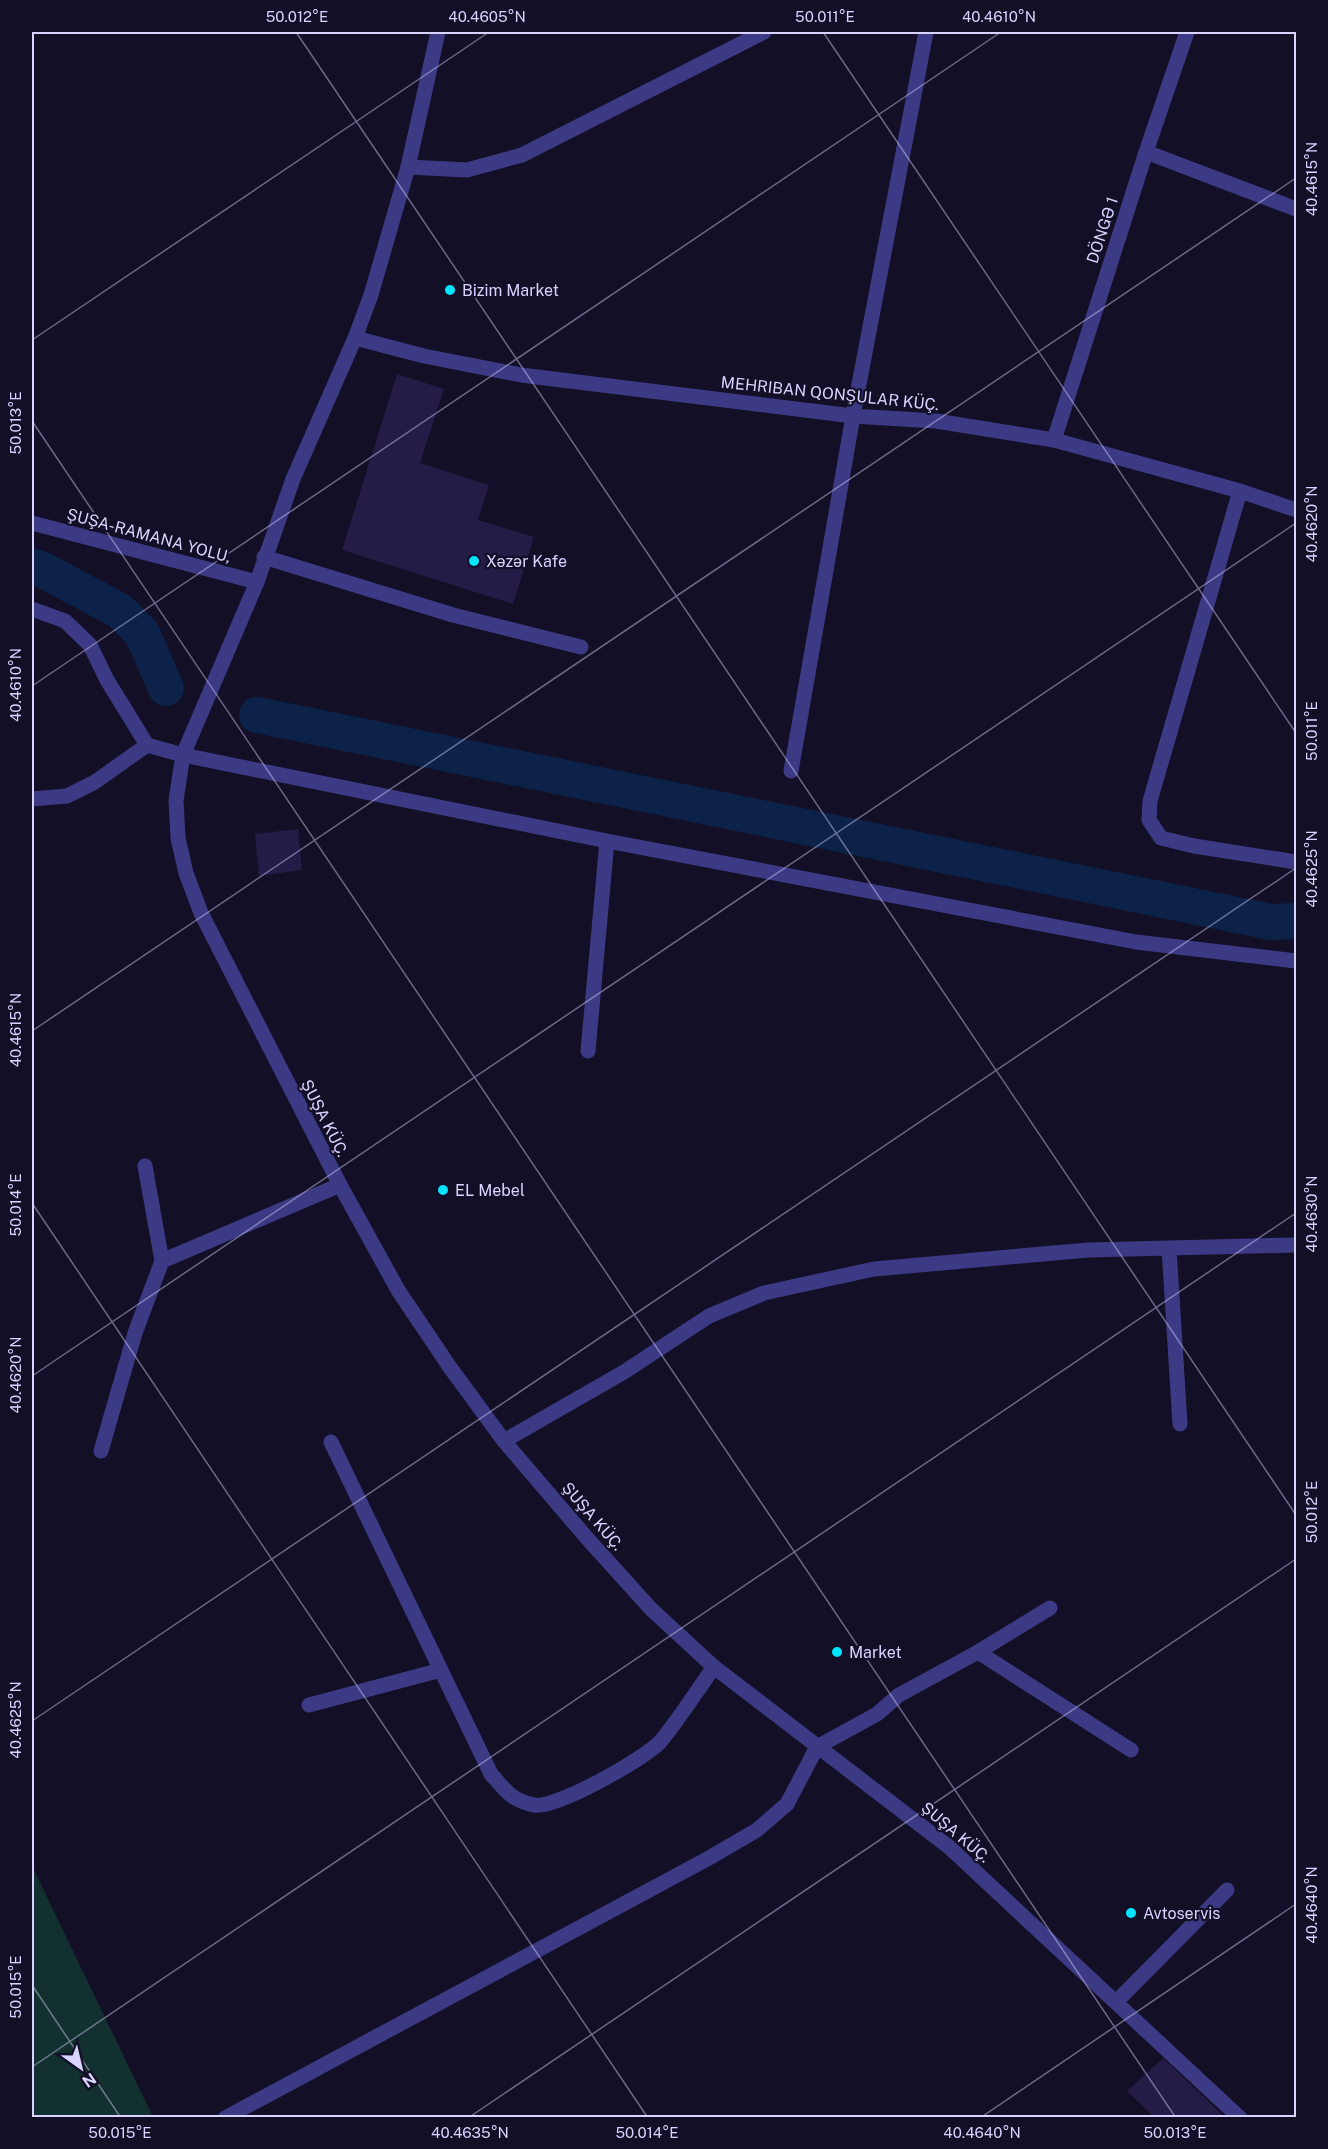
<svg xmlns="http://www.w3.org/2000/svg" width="1328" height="2149" font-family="'Public Sans',sans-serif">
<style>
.green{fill:#12302f}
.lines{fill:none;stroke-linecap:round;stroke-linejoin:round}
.canal{stroke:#0c2248;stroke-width:36}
.building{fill:#241b47}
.service{stroke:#3d3a85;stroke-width:15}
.minor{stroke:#3d3a85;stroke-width:15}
.tertiary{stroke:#3d3a85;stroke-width:15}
.ticks{fill:none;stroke:#d9d4ff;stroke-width:1.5;stroke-opacity:0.45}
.poi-dot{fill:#00e5ff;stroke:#130f26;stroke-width:2}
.labels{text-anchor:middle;stroke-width:4.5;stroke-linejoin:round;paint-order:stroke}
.street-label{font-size:16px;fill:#d9d4ff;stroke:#130f26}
.poi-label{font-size:16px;fill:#d9d4ff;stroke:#130f26;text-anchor:start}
.neatline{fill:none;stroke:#d9d4ff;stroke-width:2}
.ticks-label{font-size:15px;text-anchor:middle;fill:#d9d4ff}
</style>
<rect width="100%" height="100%" fill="#130f26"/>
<path class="green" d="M32,1866L153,2117H32Z"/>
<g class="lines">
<path class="canal" d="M32,566L41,569L120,611L142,633L166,688
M257,715L1271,922L1296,921"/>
</g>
<path class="building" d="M397,374L444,389L420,463L489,485L478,520L534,537L513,604L342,550Z
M298,829L302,870L259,876L255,834Z
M1163,2058L1226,2118H1155L1127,2091Z"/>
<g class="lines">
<path class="service" d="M264,557L453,615L581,647"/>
<path class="minor" d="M1146,152L1296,209
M408,167L467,170L522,155L764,32
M355,338L424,356L521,375L853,416L936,421L1054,440L1240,491L1296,510
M1054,440L1146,152L1187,32
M1240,491L1150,801L1149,820L1161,838L1194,846L1296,862
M32,523L257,582
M32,609L65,621L90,645L107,680L147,745
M791,771L853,416L926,32
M32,799L67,796L95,782L147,745L183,755L607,841L1136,942L1296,961
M588,1051L607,841
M145,1166L162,1261
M1169,1248L1180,1424
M504,1441L624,1372L709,1316L764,1293L874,1269L1088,1250L1296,1245
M331,1442L491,1774C505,1790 511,1800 534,1805C556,1809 644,1759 660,1742C679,1719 696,1692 714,1667
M101,1451L135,1333L162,1261L340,1185
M978,1652L1050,1608
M309,1705L441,1670
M1117,2001L1227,1890
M225,2118L709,1858L757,1830L787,1804L817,1747L877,1714L899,1695L978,1652L1131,1750"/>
<path class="tertiary" d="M438,32L408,167L371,295L355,338L293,479L257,582L183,755L176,800L178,838L186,873L201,913L340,1185L398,1290L449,1366L504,1441L586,1537L651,1609L714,1667L949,1847L1240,2118"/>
</g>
<path class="ticks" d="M296,32L1296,1515M823,32L1296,733M32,340L489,32M32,421L1176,2118M32,686L1001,32M32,1031L1296,178M32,1203L648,2118M32,1376L1296,523M32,1721L1296,868M32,1985L121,2118M32,2067L1296,1213M468,2118L1296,1559M980,2118L1296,1904"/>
<g class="poi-dot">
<circle cx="450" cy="290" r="6"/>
<circle cx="474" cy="561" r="6"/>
<circle cx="443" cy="1190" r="6"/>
<circle cx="837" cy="1652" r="6"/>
<circle cx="1131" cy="1913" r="6"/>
</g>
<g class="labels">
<g class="street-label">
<text transform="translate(1102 230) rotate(-72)" y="6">DÖNGƏ 1</text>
<text transform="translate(830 393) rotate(6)" y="6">MEHRIBAN QONŞULAR KÜÇ.</text>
<text transform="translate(149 535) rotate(15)" y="6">ŞUŞA-RAMANA YOLU,</text>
<text transform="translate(325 1118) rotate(63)" y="6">ŞUŞA KÜÇ.</text>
<text transform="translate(593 1516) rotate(49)" y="6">ŞUŞA KÜÇ.</text>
<text transform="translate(956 1832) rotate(40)" y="6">ŞUŞA KÜÇ.</text>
</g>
<g class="poi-label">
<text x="462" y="296">Bizim Market</text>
<text x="486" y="567">Xəzər Kafe</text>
<text x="455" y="1196">EL Mebel</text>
<text x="849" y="1658">Market</text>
<text x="1143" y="1919">Avtoservis</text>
</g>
</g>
<rect width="1328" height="2149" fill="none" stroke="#130f26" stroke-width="66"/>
<g transform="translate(81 2068) rotate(146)" stroke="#130f26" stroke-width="4.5" paint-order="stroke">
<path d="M0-4.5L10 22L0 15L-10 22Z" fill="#d9d4ff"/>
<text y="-9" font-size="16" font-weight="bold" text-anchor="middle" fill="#d9d4ff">N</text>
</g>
<rect x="33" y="33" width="1262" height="2083" class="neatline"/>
<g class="ticks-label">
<text x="297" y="22">50.012°E</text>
<text x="487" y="22">40.4605°N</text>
<text x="825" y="22">50.011°E</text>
<text x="999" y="22">40.4610°N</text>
<text transform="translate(1312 179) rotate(-90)" y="5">40.4615°N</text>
<text transform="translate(16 423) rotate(-90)" y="5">50.013°E</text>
<text transform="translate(1312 524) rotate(-90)" y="5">40.4620°N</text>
<text transform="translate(16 685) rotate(-90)" y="5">40.4610°N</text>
<text transform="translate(1312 731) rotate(-90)" y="5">50.011°E</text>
<text transform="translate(1312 869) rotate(-90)" y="5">40.4625°N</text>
<text transform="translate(16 1030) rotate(-90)" y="5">40.4615°N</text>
<text transform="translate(16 1205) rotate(-90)" y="5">50.014°E</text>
<text transform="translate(1312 1214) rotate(-90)" y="5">40.4630°N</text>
<text transform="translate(16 1375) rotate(-90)" y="5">40.4620°N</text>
<text transform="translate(1312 1512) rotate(-90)" y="5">50.012°E</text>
<text transform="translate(16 1720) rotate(-90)" y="5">40.4625°N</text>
<text transform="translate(1312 1905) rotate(-90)" y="5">40.4640°N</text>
<text transform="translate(16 1987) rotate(-90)" y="5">50.015°E</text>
<text x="120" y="2138">50.015°E</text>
<text x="470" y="2138">40.4635°N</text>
<text x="647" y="2138">50.014°E</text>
<text x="982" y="2138">40.4640°N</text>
<text x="1175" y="2138">50.013°E</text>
</g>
</svg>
